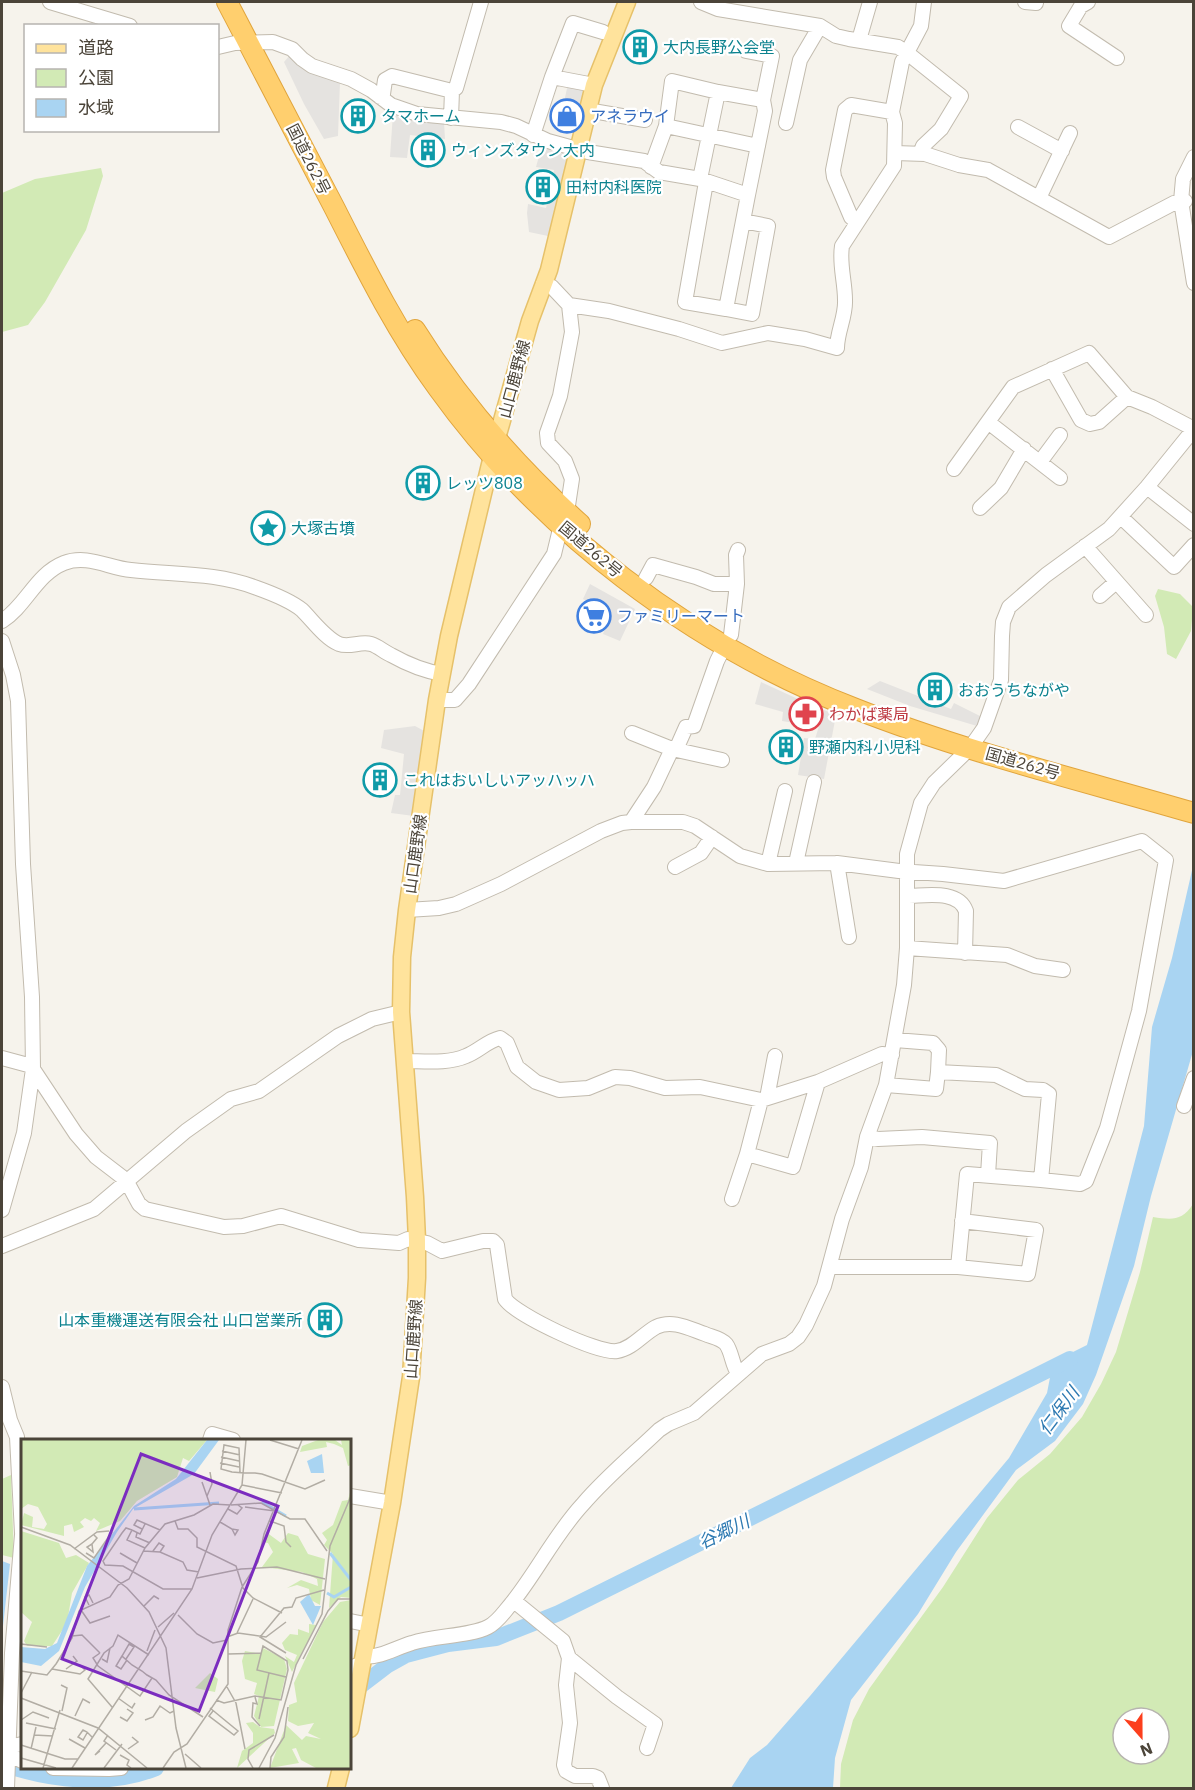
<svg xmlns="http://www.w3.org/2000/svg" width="1195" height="1790" font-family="'IBM Plex Sans','Noto Sans JP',sans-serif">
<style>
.green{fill:#d2eab5;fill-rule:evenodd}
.parking{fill:#e5e3e0}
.water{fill:#a9d4f2}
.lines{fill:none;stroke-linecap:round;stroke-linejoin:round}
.river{stroke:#a9d4f2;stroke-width:16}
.minor-casing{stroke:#c2bbae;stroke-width:16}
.major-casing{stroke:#e6c16a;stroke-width:19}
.highway-casing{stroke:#e0a43c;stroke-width:22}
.minor{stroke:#fff;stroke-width:14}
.major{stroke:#ffe39c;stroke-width:16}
.highway{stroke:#ffcf6e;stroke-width:20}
.labels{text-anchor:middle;stroke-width:4.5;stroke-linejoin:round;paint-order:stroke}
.culture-label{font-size:16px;fill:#0d838f;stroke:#fff;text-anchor:start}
.shop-label{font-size:16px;fill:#366cbe;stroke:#fff;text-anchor:start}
.street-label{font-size:16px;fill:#4b4439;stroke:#fff}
.health-label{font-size:16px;fill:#be3a42;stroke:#fff;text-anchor:start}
.water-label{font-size:18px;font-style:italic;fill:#2e7ab2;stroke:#fff}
.inset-river{fill:none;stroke:#a9d4f2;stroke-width:3}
.inset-road{fill:none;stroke:#b2ada4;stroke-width:1.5}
.view{fill:#7b2cbf;fill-opacity:0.15;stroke:#7b2cbf;stroke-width:3}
.inset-edge{fill:none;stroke:#4b4439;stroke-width:3}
</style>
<rect width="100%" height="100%" fill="#f6f3ec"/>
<path class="green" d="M101,168L103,176L86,230L45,302L28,325L2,332V193L35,179Z
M1158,589L1180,594L1193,607L1191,631L1176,659L1167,654L1164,627L1155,596Z
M1193,1204V1788H840L841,1764L853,1720L869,1689L943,1587L987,1518L1018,1480L1050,1454L1082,1417L1101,1384L1116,1352L1140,1272L1153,1217C1172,1220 1182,1221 1193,1204ZM1123,1718H1159V1754H1123Z
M11,1475L14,1558L2,1555V1479Z"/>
<path class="parking" d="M290,55L340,82L338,136L324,139L304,104L284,62Z
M568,84L587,88L581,106L564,102Z
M393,113L416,120L444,122L445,139L410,135L407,158L390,157Z
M543,142L571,150L548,236L529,232L527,213L528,204L546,208L553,180L554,170L536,167Z
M590,584L635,609L620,641L603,634L611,614L583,599Z
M880,681L951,709L954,703L982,717L977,726L910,706L867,689Z
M761,682L800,700L795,723L782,721L783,712L755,704Z
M824,710L836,715L824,779L798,775L804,738L815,739Z
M415,726L428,733L414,816L391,813L395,795H400L404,754L381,748L384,730Z"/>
<path class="water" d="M1193,866V1051L1151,1196L1134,1266L1096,1375L1083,1404L1055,1441L1016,1470L956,1552L918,1614L851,1700L835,1758L833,1788H731L750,1758L767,1745L810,1696L1009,1458L1047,1393L1053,1362L1087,1345L1144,1126L1152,1027L1172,958Z
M2,1561L10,1564L2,1635Z"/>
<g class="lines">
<path class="river" d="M350,1694L388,1665L406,1655L448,1644L496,1638L559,1613L1070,1359
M2,1764C50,1780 107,1788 156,1768"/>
<defs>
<path id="minor" d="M50,2L130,26
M701,2L718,9L820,26L836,36L849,39L898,47L906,52L961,96L941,129L923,146L920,154
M1025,2L1036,3
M1088,2L1081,6L1069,26L1117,58
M859,40L870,2
M218,47L235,43L273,42L292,49L302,59L312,66L351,79L371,90L391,105L417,114L501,122L516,126L548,141L588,152L644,161L659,172L700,179L748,195L726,309L685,302L706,182
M746,51L772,56L763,100
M552,77L573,23L603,32
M718,92L672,81L666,126L758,146
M380,97L383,94L385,80L392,76L452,91
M587,110L645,120
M451,118L452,91L456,88L481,2
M786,123L800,60L820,26
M1018,127L1062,151
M533,135L552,77L594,85
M895,153L925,154L959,165L988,170L1109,237L1174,203L1185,201
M1194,157L1183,179L1181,201L1194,283
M651,167L666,126
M700,179L718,92L763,100L765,111L748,195
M1039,198L1070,133
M857,222L851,217L834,177L833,170L845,110L851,105L892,112
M543,284L552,287L569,305L572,332L560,396L547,433L548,443L565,461L572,479L567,512
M569,305L609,311L679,329L722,343L768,333L805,339L837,348C837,332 846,316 845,300C845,281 839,264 842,246L894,166L895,123L892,112L902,62L921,26L924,2
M726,309L752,314L768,226L743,221
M1052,369L1081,420L1090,424L1099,422L1127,397
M988,422L1060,478
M1040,462L1060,435
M1147,487L1194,524
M980,508L1001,488L1024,449
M1121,517L1174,567L1194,545
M1085,546L1146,615
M646,578L653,565L696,577L714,584H737
M1100,596L1116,582
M2,621C26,606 36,574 64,563C87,554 109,568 131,570C175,575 215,572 257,588C271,593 291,601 302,610C313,621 325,638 339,644C350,648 360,641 371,644C378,646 384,652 391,655C407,664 424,671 442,674
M731,635L737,584L736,555L738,550
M2,641L13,675L18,701L23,864L32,997L33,1069L24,1133L2,1210
M437,700H455L469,684L554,554L561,525
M632,733L672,749L678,745L686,727L694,726L717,661L725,645
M631,822L654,787L672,749L722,760
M796,863L814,782
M837,863L849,937
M768,864L785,791
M675,867L701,853L712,837
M907,896C925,896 958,889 966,911L965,953
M407,910L439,908L456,904L501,884L601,831L622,823L631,822H683L695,826L740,856L768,864L837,863L899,871L943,874L1004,881L1142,841L1166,860L1139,1011L1107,1128L1086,1181L1080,1184L1041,1180
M907,948L1007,955L1035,966L1063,970
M895,1040L933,1043L939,1050L938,1072
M2,1058L28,1065L33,1069L76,1134L96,1157L126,1180L139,1204L145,1209L224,1227L243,1226L281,1216L359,1240L399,1243L408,1239L427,1243L442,1251L483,1241H493L497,1245L505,1299C516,1315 598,1354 617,1351C632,1349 643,1334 656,1327C673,1319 690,1329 705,1334C712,1337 721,1338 726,1344C732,1352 732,1365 738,1373
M404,1061C424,1061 448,1064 466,1056C479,1051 487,1041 500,1038L507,1043L517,1067L536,1082L559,1090L588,1088L615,1077L630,1078L665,1088L700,1087L761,1100L818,1082L882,1054L892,1055
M886,1085L936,1089L938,1072L996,1075L1025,1089L1043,1090L1049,1094L1041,1180L967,1174L958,1267
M767,1098L775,1056
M761,1100L747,1154L793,1167L818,1082
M1184,1106L1194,1078
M867,1137L878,1139L922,1137L990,1143L988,1175
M732,1199L747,1154
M2,1246L94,1209L186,1131L231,1099L259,1091L338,1036L372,1019L401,1012
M830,1267H958L1028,1274L1036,1230L962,1221
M2,1387L10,1420L17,1437L22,1533
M210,1440L212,1434L233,1440
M350,1496L392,1503
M514,1601L563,1641L569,1658L617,1697L655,1724L647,1748
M350,1621L370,1625
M364,1657C382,1657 395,1648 412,1643C435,1635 468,1637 488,1627C498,1622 504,1612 511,1604C537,1572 555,1534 583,1504C606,1477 634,1454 659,1430L668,1424L694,1413L762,1354L789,1344L798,1337L806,1325L824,1286L842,1219L861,1167L867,1137L886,1085L904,985L907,948V854L921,803L934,783L970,748L984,728L1001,680L1002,636L1003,622L1009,607L1046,575L1109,529L1147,487L1194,429L1152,407L1127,397L1089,353L1013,387L954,469
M569,1658L566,1685L570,1723L564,1765L566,1771L575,1776H593L598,1778L602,1788
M350,1671L355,1666L363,1663
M7,1747L22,1744
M2,1754H7L22,1761
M53,1768L109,1769L121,1768
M7,1788L12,1653L22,1535"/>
<path id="major" d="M350,1729L392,1503L411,1377L417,1278V1240L415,1197L401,1012L402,957L407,910L437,700L449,636L492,456L530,321L549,270L594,85L627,2
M336,1788L341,1768"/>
<path id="highway" d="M227,2C263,71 299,140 335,209C366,270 397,332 438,388C540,530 692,646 856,709C965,752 1081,780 1194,813
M415,330C460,402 517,467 580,524"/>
</defs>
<use href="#minor" class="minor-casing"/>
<use href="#major" class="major-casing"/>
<use href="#highway" class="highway-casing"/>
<use href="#minor" class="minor"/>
<use href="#major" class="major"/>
<use href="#highway" class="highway"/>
</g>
<defs>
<symbol id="building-ring" viewBox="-11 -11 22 22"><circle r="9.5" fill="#fff" stroke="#0f9aa8" stroke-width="1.5"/><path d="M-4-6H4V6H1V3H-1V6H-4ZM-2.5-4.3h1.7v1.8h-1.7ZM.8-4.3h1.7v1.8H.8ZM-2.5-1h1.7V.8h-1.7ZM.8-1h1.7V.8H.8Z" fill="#0f9aa8"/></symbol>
<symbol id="shop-ring" viewBox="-11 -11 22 22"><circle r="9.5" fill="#fff" stroke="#3f7fe0" stroke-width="1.5"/><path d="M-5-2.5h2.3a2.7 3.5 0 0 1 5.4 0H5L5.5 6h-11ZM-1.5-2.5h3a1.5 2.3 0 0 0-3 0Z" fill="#3f7fe0"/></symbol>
<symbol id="sight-ring" viewBox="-11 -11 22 22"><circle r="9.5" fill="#fff" stroke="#0f9aa8" stroke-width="1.5"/><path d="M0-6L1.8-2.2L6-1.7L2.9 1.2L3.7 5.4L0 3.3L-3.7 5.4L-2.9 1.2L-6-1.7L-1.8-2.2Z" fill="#0f9aa8"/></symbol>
<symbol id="supermarket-ring" viewBox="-11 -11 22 22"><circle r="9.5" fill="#fff" stroke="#3f7fe0" stroke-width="1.5"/><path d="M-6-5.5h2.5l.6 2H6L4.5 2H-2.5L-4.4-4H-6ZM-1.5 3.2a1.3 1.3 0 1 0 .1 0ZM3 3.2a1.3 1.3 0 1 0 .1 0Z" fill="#3f7fe0"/></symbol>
<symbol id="pharmacy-ring" viewBox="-11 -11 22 22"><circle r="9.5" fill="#fff" stroke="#e0444e" stroke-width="1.5"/><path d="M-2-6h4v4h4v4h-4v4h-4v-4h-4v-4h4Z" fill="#e0444e"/></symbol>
</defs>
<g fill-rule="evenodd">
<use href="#building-ring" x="621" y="28" width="38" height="38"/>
<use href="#building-ring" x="339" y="97" width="38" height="38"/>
<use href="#shop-ring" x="548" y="97" width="38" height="38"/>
<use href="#building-ring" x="409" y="131" width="38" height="38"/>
<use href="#building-ring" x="524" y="168" width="38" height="38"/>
<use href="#building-ring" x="404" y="464" width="38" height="38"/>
<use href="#sight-ring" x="249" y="509" width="38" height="38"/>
<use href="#supermarket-ring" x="575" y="597" width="38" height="38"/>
<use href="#building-ring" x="916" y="671" width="38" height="38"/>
<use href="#pharmacy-ring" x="787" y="695" width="38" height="38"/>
<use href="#building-ring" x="767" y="728" width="38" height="38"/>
<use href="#building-ring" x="361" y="761" width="38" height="38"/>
<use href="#building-ring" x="306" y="1301" width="38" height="38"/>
</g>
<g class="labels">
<g class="culture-label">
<text x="663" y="53">大内長野公会堂</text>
<text x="381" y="122">タマホーム</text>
<text x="451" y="156">ウィンズタウン大内</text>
<text x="566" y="193">田村内科医院</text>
<text x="446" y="489">レッツ808</text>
<text x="291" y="534">大塚古墳</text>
<text x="958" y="696">おおうちながや</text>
<text x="809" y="753">野瀬内科小児科</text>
<text x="403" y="786">これはおいしいアッハッハ</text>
<text x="302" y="1326" text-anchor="end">山本重機運送有限会社 山口営業所</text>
</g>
<g class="shop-label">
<text x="590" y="122">アネラウイ</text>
<text x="617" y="622">ファミリーマート</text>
</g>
<g class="street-label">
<text transform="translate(309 159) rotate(63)" y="6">国道262号</text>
<text transform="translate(514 379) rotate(-75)" y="6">山口鹿野線</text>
<text transform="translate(591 549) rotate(40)" y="6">国道262号</text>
<text transform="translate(1023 763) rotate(16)" y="6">国道262号</text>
<text transform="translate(415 854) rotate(-82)" y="6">山口鹿野線</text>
<text transform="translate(413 1339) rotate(-86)" y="6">山口鹿野線</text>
</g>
<g class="health-label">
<text x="829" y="720">わかば薬局</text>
</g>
<g class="water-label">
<text transform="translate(1059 1411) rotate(-53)" y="6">仁保川</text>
<text transform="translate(724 1532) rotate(-26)" y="6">谷郷川</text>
</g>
</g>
<g transform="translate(21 1439)">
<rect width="330" height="330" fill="#f6f3ec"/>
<path d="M0,1H186L168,22L162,19L156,38L116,62L99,82L75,92L79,84L73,79L70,82L64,79L59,83L63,88L53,93L51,85L43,87V97L0,86L3,74L12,78L11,88L23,90L26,85L17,68L7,65L0,70ZM297,1H314L321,6L320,1H330V26L327,27L322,9L313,5L305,3L306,8L279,13L281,7ZM330,50V159L320,158L308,169L312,115L303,106L306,101L301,94L312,86L321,62L327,61ZM0,92L38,104L45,119L55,116L68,124L51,154L46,184L31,207H6L3,202L11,183L0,173ZM245,93L260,104L267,94L277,97L287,115L304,120L299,166L290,161L288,150L276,146L266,149L280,141L297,147L296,140L281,133L241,128L252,113L247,104L242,103ZM330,161V329H295L280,321L275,309L271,310L278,324L249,329L265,286L281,301L285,297L300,300L287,294L293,284L277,287L267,282L268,266L276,263L273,244L302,183L319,163ZM288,185L295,186L271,233L264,217L273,223L276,216L264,211L261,204L269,195L277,196V190L288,194ZM242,209L263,220L266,230L253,287L240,288L233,277L238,257L233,255L236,244L224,240L221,222L224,212L240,215ZM189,234L197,240L194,253L174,249ZM232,283L239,288L253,290L254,294L216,329L221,312L232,304V294L225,284Z" fill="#d2eab5"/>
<path d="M186,1H198L173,35L112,70L96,93L64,148L38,212L20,227L0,223V208L24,210L36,204L66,127L113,67L155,40ZM301,15L303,34H290L286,22ZM288,155L294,167H300L292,186L279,163Z" fill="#a9d4f2"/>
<path class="inset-river" d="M241,63L265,77M113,70L198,64M309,114L330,141M306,154L313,158L330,148"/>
<path class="inset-road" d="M249,1L278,10M201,12L219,16M200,18L218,22M199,24L218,28M219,33L218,9L203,6L200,30L211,33L223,34H234L241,35L284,50L304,41M181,43L189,66M221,46L261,54M186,57L191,45L189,33M210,66L240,64L269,80H284L306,112M224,68L254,72M207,70L216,75L221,69L217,66M154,82L157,90H167L176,99V108L215,127L222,149L232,159L261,174M249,82L263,87L265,103L270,108M199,83L211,90L214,96L217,91L211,90M124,85L119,95L111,91L106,101L124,109M0,88L49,106L106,149L128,173L145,209L155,289L165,329M121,90L113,86L116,81L139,91M111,91L105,89L101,94L82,122L84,126L102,127L142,150H171M116,94L115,98L129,104M71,105L66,108L72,113L71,105L76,99L73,96M53,110L76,93L88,92M122,112L139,113L162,123L166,131L178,133M132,112L138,104L143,107L139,113M65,114L73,119L91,93M99,114L116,124M176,139L220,130L256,128L304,140M68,166L64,158L68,156L72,164M123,167L133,157L138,160M60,171L69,184L89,177M157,176L176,195L192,204L206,201M137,188L153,174M216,194L232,160M51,197L61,196L79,214M206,198L217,194L245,198L265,183M0,205L26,208M126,212L134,191M79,214L72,219L77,227L119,257L131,239M265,214L239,198L263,169L271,168L275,159L303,151M207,215L240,214M101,217L95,227L100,230L106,221M81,220L86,223L89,209M105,220L113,208L108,205L101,217L111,226L121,232L126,236L135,241L148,256L182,278M282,220L307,172L317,160H330M35,225L51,199L58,172L89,158L97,146L108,140L124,109L144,85L173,76L192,65L209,66M31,230L59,235L64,231L59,226M45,230L56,222L52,217M0,232L26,236L35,225M40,246L46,249L41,272M206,248L215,264L224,310M0,254L11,233M234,258L236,265L232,264L231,278L239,287M0,259L77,289L126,329M97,259L111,269L114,264M195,261L203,264L234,257L260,261L261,257L267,231L266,222L242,207L236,231L265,238M91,268L67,240L83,214L92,207L97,196L128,216M189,269L217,292L213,296L188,277L192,272M54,277L62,260L69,264M99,278L106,282L112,274L106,270M238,280L248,234M0,281L12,273L28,279M124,281L132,278L139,267L149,274L153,272M5,284L35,290M66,294L62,301L57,298L62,291L66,293L71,298M13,296L32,297M87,296L83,302L95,311M48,300L64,309M0,306L44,320H57M10,310L15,288M107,310L117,303L111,298M79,312L74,316L85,304M164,315L180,329M99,316L108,321L106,326L110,329M0,319L35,329M22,329L39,271M51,329L171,150L191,96L221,46L225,1M83,329L101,305M142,329L153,313L166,305L207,245V191L221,148L237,123L243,95L281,1M232,329L227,320L228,311L253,296M238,329L254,299L275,226L301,175L309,107L330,57M249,329L250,318L263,298L267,268"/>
<path class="view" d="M120,15L257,67L178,272L41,220Z"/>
<rect width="330" height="330" class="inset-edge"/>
</g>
<rect width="1195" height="1790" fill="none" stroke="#4b4439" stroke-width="6"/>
<rect x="24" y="24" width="195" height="108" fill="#ffffff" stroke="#b7b4b0" stroke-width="1.5"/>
<rect x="36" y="44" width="30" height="9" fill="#ffe39c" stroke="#b7b4b0" stroke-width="1.5"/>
<text x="78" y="54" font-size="18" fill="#4b4439">道路</text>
<rect x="36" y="69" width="30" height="18" fill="#d2eab5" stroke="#b7b4b0" stroke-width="1.5"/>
<text x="78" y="84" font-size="18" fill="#4b4439">公園</text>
<rect x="36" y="99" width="30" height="18" fill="#a9d4f2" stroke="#b7b4b0" stroke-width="1.5"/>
<text x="78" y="114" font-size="18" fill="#4b4439">水域</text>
<g transform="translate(1141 1736) rotate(159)"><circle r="28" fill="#ffffff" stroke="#b7b4b0" stroke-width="1.5"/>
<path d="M0-4.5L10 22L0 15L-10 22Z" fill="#fc3f1d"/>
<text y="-9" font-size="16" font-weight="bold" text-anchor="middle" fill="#4b4439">N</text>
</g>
</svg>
